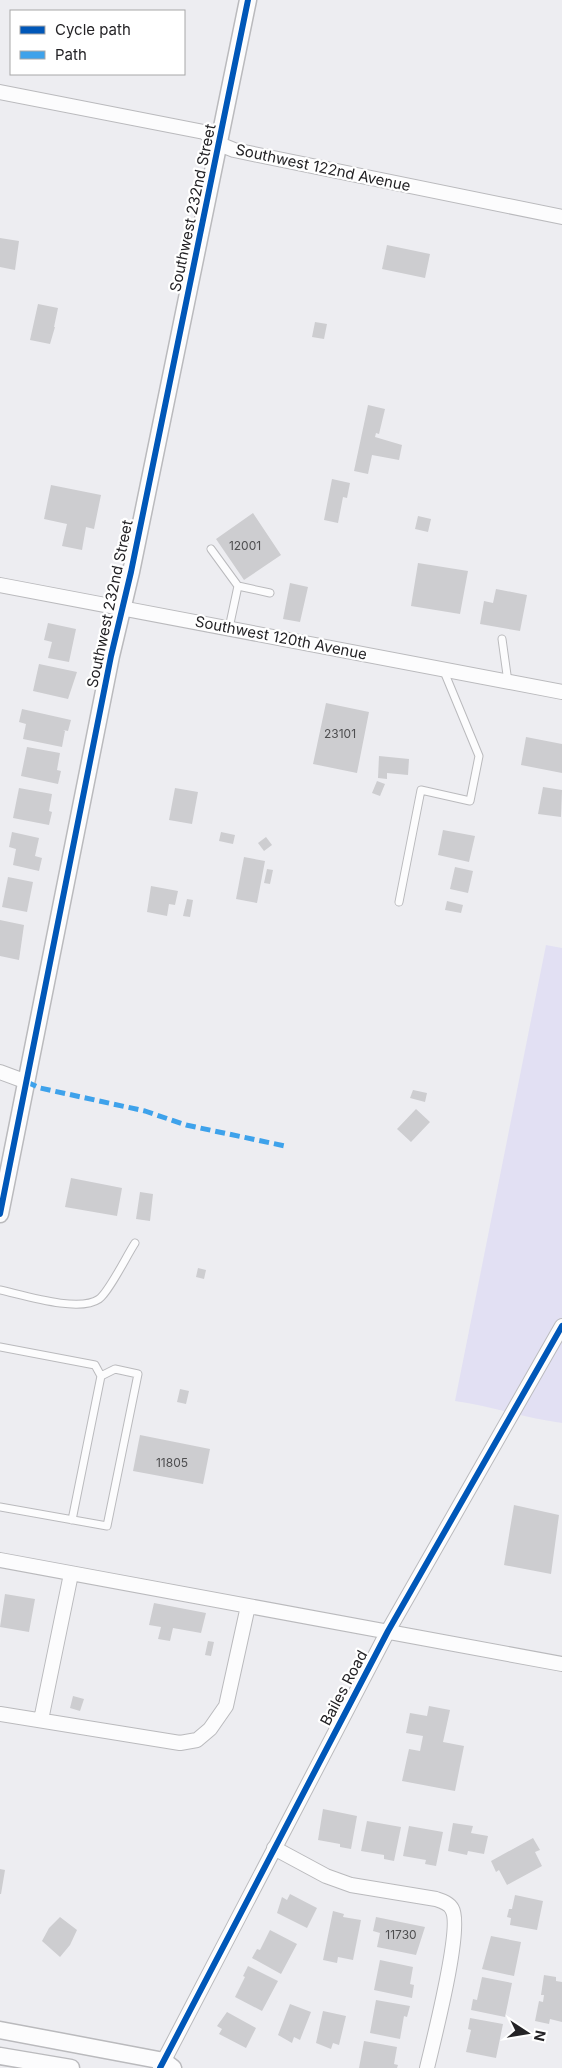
<svg xmlns="http://www.w3.org/2000/svg" width="562" height="2068" font-family="Inter,sans-serif">
<style>
.green{fill:#e2e0f3}
.building{fill:#cdcdd0}
.lines{fill:none;stroke-linecap:round;stroke-linejoin:round}
.service-casing{stroke:#bababd;stroke-width:9}
.minor-casing{stroke:#bababd;stroke-width:16}
.tertiary-casing{stroke:#bababd;stroke-width:19}
.service{stroke:#fcfcfd;stroke-width:7}
.minor{stroke:#fcfcfd;stroke-width:14}
.tertiary{stroke:#fcfcfd;stroke-width:16}
.quiet{stroke:#3ea2eb;stroke-width:5;stroke-dasharray:10 5;stroke-linecap:butt}
.cycleway-casing{stroke:#fff;stroke-width:9}
.cycleway{stroke:#0057b8;stroke-width:6}
.labels{text-anchor:middle;stroke-width:4.5;stroke-linejoin:round;paint-order:stroke}
.number-label{font-size:12px;fill:#4e4e50}
.street-label{font-size:15px;fill:#242326;stroke:#fff}
</style>
<rect width="100%" height="100%" fill="#ededf1"/>
<path class="green" d="M546,945L562,948V1423C525,1418 491,1406 455,1401Z"/>
<path class="building" d="M0,238L19,241L15,270L0,267Z
M387,245L430,254L425,278L382,269Z
M38,304L58,308L54,327H55L50,344L30,340Z
M315,322L327,324L324,339L312,337Z
M368,405L385,409L379,434L376,433L375,437L402,445L399,460L372,455L368,474L354,471Z
M332,479L350,483L347,498L343,497L338,523L324,520Z
M51,485L101,495L94,529L86,527L82,550L62,546L67,524L44,519Z
M253,513L281,555L244,580L216,539Z
M418,516L431,519L428,532L415,529Z
M418,563L468,571L460,614L411,606Z
M290,583L308,587L300,622L283,619Z
M496,589L527,595L520,631L480,624L484,601L493,603Z
M48,623L76,629L69,662L48,658L52,642L44,640Z
M39,664L77,672L68,699L33,691Z
M326,703L369,712L357,773L313,764Z
M22,709L71,720L68,731L63,730L65,731L62,747L23,739L26,724L19,722Z
M526,737L562,744V773L521,765Z
M27,747L60,753L57,770L61,771L58,784L21,776Z
M379,756L409,759L408,775L387,773V779L378,778Z
M377,781L385,784L380,796L372,793Z
M543,787L562,790L561,817L538,814Z
M19,788L52,794L49,811L52,812L49,825L13,818Z
M175,788L198,792L192,824L169,820Z
M443,830L475,836L469,862L438,855Z
M12,832L39,838L35,856L42,858L39,871L13,865L16,849L9,847Z
M221,832L235,835L233,844L219,841Z
M266,837L272,845L264,851L258,843Z
M244,857L265,861L257,903L236,899Z
M455,867L473,871L468,893L450,889Z
M267,869L273,870L270,884L264,883Z
M8,877L33,882L27,912L2,907Z
M151,886L178,891L175,905L169,904L167,916L147,912Z
M187,899L193,900L190,917L183,916Z
M447,901L463,905L461,913L445,910Z
M0,920L24,925L19,960L0,956Z
M413,1090L427,1093L425,1102L410,1098Z
M416,1109L430,1122L411,1142L397,1129Z
M71,1178L122,1188L117,1216L65,1207Z
M140,1192L153,1194L150,1221L136,1219Z
M198,1268L206,1270L204,1279L196,1277Z
M180,1389L189,1391L186,1404L177,1402Z
M140,1435L210,1449L203,1484L133,1471Z
M514,1505L559,1515L551,1574L504,1565Z
M5,1594L35,1599L29,1632L0,1627Z
M154,1603L206,1613L201,1633L173,1628L170,1641L158,1639L161,1627L149,1625Z
M208,1641L214,1642L211,1656L205,1655Z
M73,1696L84,1699L80,1711L70,1708Z
M429,1706L450,1710L443,1742L464,1746L455,1791L402,1781L409,1749L420,1751L423,1736L406,1733L410,1713L427,1716Z
M323,1809L357,1816L351,1849L340,1847V1844L318,1840Z
M367,1821L401,1827L394,1861L384,1859V1855L361,1851Z
M453,1823L473,1826L471,1833L488,1836L484,1854L468,1851L467,1855L448,1851Z
M409,1826L443,1832L436,1866L425,1864L426,1860L403,1856Z
M533,1838L540,1850L535,1852L542,1866L507,1885L499,1870L496,1872L491,1861Z
M0,1869L5,1870L1,1894H0Z
M290,1894L317,1908L307,1928L277,1913L282,1897L287,1900Z
M515,1895L543,1901L537,1930L510,1925L511,1918L507,1917L509,1909H512Z
M333,1911L344,1914L343,1917L361,1920L353,1960L338,1957L337,1963L323,1960Z
M60,1917L77,1930L70,1945L60,1957L42,1941L49,1928Z
M376,1917L425,1927L416,1955L377,1947L380,1933L373,1931Z
M270,1930L297,1944L281,1974L252,1958L257,1949L260,1950Z
M491,1936L521,1942L514,1976L482,1969Z
M380,1960L413,1967L410,1984L414,1985L412,1998L374,1990Z
M248,1966L278,1981L262,2011L235,1997L245,1977L243,1976Z
M544,1975L556,1977V1981L562,1982V2022L550,2019L549,2024L535,2021L539,2001L543,2002L544,1995H541Z
M482,1977L512,1983L505,2017L471,2010L473,1999L477,2000Z
M376,2000L410,2006L407,2017L404,2016L400,2039L370,2033Z
M290,2004L311,2012L300,2040L294,2037L292,2043L278,2035Z
M323,2011L346,2016L339,2045L333,2043L331,2049L316,2043Z
M227,2012L256,2028L246,2048L219,2034L222,2029L217,2026Z
M470,2018L503,2024L496,2058L466,2052L471,2030L468,2029Z
M364,2041L397,2047L394,2064L398,2065L397,2068H359Z"/>
<g class="lines">
<defs>
<path id="service" d="M211,549L238,586L229,628
M238,586L270,593
M502,639L508,682
M399,902L421,790L470,801L479,756L443,669
M0,1290C23,1295 79,1313 99,1299C109,1292 127,1255 135,1243
M0,1347L95,1365L101,1376L115,1369L138,1374L107,1526L0,1507
M72,1520L101,1376"/>
<path id="minor" d="M0,92L204,132L219,144L234,150L562,217
M0,585L562,692
M0,1072L27,1082
M0,1560L562,1664
M0,1714L180,1743L197,1740L210,1729L226,1706L248,1606
M41,1720L71,1574
M274,1848L326,1876L351,1885L436,1899C442,1901 449,1903 452,1909C463,1927 433,2042 427,2068
M160,2068L388,1631L562,1326"/>
<path id="tertiary" d="M0,1214L111,656L131,572L248,0
M0,2030L164,2061L173,2068
M0,2056L71,2068"/>
</defs>
<use href="#service" class="service-casing"/>
<use href="#minor" class="minor-casing"/>
<use href="#tertiary" class="tertiary-casing"/>
<use href="#service" class="service"/>
<use href="#minor" class="minor"/>
<use href="#tertiary" class="tertiary"/>
<path class="quiet" d="M27,1082L40,1088L145,1111L186,1125L285,1146"/>
<defs>
<path id="cycleway" d="M0,1214L111,656L131,572L248,0
M160,2068L388,1631L562,1326"/>
</defs>
<use href="#cycleway" class="cycleway-casing"/>
<use href="#cycleway" class="cycleway"/>
</g>
<g class="labels">
<g class="number-label">
<text x="245" y="550">12001</text>
<text x="340" y="738">23101</text>
<text x="172" y="1467">11805</text>
<text x="401" y="1939">11730</text>
</g>
<g class="street-label">
<text transform="translate(323 168) rotate(12)" y="5">Southwest 122nd Avenue</text>
<text transform="translate(193 208) rotate(-78)" y="5">Southwest 232nd Street</text>
<text transform="translate(110 604) rotate(-78)" y="5">Southwest 232nd Street</text>
<text transform="translate(281 638) rotate(11)" y="5">Southwest 120th Avenue</text>
<text transform="translate(344 1688) rotate(-62)" y="5">Bailes Road</text>
</g>
</g>
<rect x="10" y="10" width="175" height="65" fill="#ffffff" stroke="#a7a7a8"/>
<rect x="20" y="26" width="25" height="8" fill="#0057b8" stroke="#a7a7a8"/>
<text x="55" y="35" font-size="15" fill="#242326">Cycle path</text>
<rect x="20" y="51" width="25" height="8" fill="#3ea2eb" stroke="#a7a7a8"/>
<text x="55" y="60" font-size="15" fill="#242326">Path</text>
<g transform="translate(527 2033) rotate(102)" stroke="#ffffff" stroke-width="4" paint-order="stroke">
<path d="M0-4L9 19L0 12L-9 19Z" fill="#242326"/>
<text y="-8" font-size="14" font-weight="bold" text-anchor="middle" fill="#242326">N</text>
</g>
</svg>
